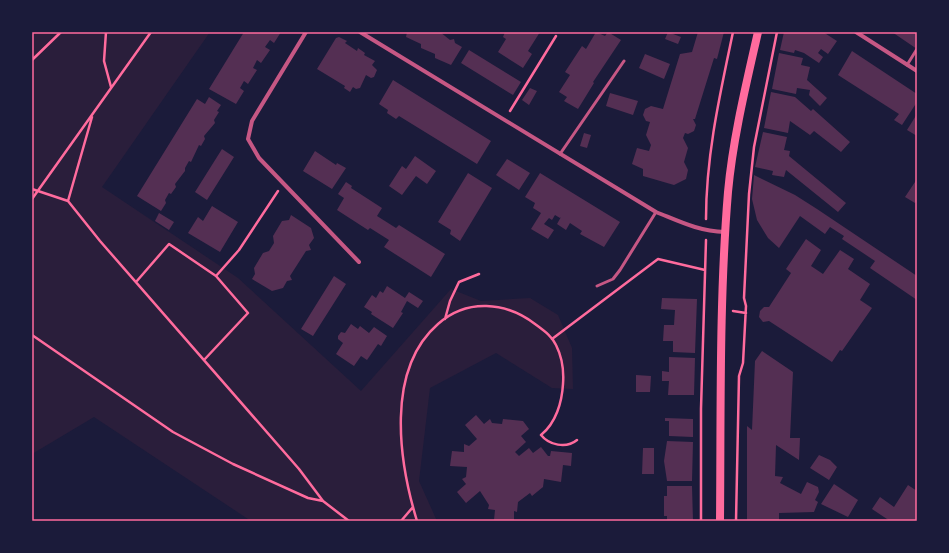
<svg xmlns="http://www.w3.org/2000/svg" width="949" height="553" font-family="Ubuntu,sans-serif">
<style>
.green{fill:#2a1e3b}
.building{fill:#542f53}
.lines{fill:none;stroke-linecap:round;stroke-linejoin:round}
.path{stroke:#ff6b9d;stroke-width:2.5}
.service{stroke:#c65784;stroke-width:3}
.minor{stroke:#c65784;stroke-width:4}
.secondary{stroke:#ff6b9d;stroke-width:8}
.neatline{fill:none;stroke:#ff6b9d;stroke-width:1.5}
</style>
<rect width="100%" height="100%" fill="#1b1b3a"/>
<path class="green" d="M32,32H210L102,187L238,278L361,391L451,289L481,301L530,298L558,315L572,348L573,389L552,388L496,353L430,388L419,481L437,521H251L94,417L32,454Z"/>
<path class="building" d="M244,32H281L274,43L270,40L265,47L270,50L261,63L257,60L253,68L257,70L248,84L244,81L240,88L244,91L236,104L209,89Z
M407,32H440L450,40L454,39L455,43L462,47L451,65L435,58V54L421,48V44L406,37Z
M505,32H540L528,51L532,54L523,68L498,52L506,39L503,37Z
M596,32L605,36L608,32L621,40L593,82L594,83L578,109L564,101L567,97L559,92L570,75L565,72L582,46L586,49Z
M668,32L681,37L678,44L665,39Z
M698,32H724L717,59L714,58L695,119H693L696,125L694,131L688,134L685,133L683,138L688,148L684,162L688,170L686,179L674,185L643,176V169L632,164L637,148L649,151L651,145L646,135L650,122L646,121L643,115L645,109L651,106L663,109L680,54L692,52Z
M784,32H823L837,41L828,54L821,49L818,53L823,57L819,63L804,53L795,50L794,53L780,50Z
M892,32H917V49Z
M339,37L347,41L345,43L357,51L358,48L365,53L364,55L375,61L372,65L377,70L374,77L371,78L366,75L360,88L356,89L353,87L350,92L344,88L345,86L317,69L336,38Z
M469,50L521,82L513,95L461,63Z
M852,51L917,94V102L902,125L894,120L899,114L838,75Z
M779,53L803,58L801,65L810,67L807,80L827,98L820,106L809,95L810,90L797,88L796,94L772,89Z
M645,54L670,64L664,79L639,68Z
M393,80L491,141L477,164L399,116L396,119L387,113L388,110L379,104Z
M530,88L537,91L529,105L522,100Z
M771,92L795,97L811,111L813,109L850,142L841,152L814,131L810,135L790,121L788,133L764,128Z
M610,93L638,101L633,115L606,106Z
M209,97L221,105L217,111L219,112L214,120L215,123L204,136L205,139L201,146L199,145L191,162L189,161L185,168V171L175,184L176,187L171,194L169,193L165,200L166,203L161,211L137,196L197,99L205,104Z
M917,114V136L907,130Z
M763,132L787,137L784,150L790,151L789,156L846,203L838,212L786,170L784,177L772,175L773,171L755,167Z
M584,133L591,135L587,148L580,146Z
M222,149L234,157L207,200L195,192Z
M315,151L336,165L337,163L346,168L332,189L303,171Z
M415,156L436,171L427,184L416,176L402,195L389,186L402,166L406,169Z
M507,159L530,173L519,190L496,175Z
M468,173L492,188L460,241L450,234L451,230L438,222Z
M540,173L620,222L604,247L580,234L582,231L570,223L566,230L557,224L561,217L560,218L555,215L552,220L549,218L544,224L554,230L548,239L531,229L541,213L533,208L535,203L525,197Z
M754,175L795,195L817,209L917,276V300L870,268L875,261L842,239L844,236L830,227L825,234L800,216L779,248L768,238L757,220L752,199Z
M917,179V200L915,203L905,197Z
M346,182L352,186L351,188L382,208L377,216L396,228L399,225L445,254L431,277L384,247L389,240L370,228L368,230L337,210L344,198L338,194Z
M212,206L238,222L220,252L188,233L198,217L203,221Z
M159,213L174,222L169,230L155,221Z
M291,215L311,228L314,238L309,245L311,250L306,251L290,276L292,280L287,281L283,288L272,291L252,279L255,274L254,268L263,253L269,251L274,243L273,236L282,221L289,220Z
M806,239L821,250L811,266L823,274L840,250L854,259L848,269L870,284L860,300L872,308L842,351L840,350L832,362L769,321L763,322L759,317L760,311L764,307H769L791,273L786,269Z
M334,276L346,284L313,336L301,329Z
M387,286L405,298L409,292L423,301L418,308L407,301L401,312L403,313L393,328L371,314L372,312L364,307L372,295L376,298L380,291L383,293Z
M662,298L697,299L695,353L673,352V341H663L664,325H674L675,310L661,309Z
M351,324L358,329L360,326L369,333L374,327L387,336L381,346L378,344L367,360L361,356L354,366L336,354L343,343L338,339V336L341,332L345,333Z
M762,351L793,372L790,438H800L799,460L776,445L775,476L783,477L780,483L801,494L807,482L818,487L819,492L815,500L818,502L814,512L779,513V521H747V426L752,430L755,361Z
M669,357L695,358L694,395H668L669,381H662V371L669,372Z
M636,375L651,376L650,392H636Z
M476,415L484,424L490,419L492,423L502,424L503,419L523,421L529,429L521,436L526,442L515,452L519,456L529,448L533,453L541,447L548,456H550L551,451L572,453L571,466L563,465L561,482L544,479L543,487L532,496L530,493L518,502L517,512L514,511V521L494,520L495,510L488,509L489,505L480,491L466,503L457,492L466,484L462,479L466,477L467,467L450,466L452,451L464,452V444L469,446L477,439L465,425Z
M665,418L693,419V437L669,436V421H665Z
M667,441L693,442L692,481H667L664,461Z
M643,448H654V474H642Z
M819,455L830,460L837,467L829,480L810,468Z
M834,484L858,500L848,517L821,504Z
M908,485L917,491V521H890L872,509L880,497L894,507Z
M667,486H692L693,521H667V516H664V496H667Z"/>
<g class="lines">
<path class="path" d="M106,32L104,61L111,87
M32,60L61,32
M510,111L556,36
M32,189L68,201L100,241L299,469L323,501L349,521
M32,199L151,32
M68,201L92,117
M706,219C706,155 720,94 733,32
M216,276L239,250L278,191
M136,282L169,244L216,276L248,313L204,360
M733,311L746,313
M445,319L450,301L459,282L479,274
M32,335L173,432L233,464L308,498L323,501
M552,339L658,259L705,270
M401,521L413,507
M417,521C399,462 385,370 438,324C467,298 506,302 535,324C543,330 552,336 556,345C562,357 564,371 563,384C562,402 556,423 541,435C549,445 566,449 577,440
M701,521V409L706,240
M736,521L739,376L743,363L746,306L744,298L749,194L754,147L777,32"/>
<path class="service" d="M907,65L917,49
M560,154L624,61
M597,286L613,279L620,270L656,212"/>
<path class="minor" d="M306,32L252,121L248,139L259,158L359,262
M360,32L656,212C681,222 698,231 725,232
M856,32L917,71"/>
<path class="secondary" d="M720,521C721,412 719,301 728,192C733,138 746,85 758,32"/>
</g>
<rect width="949" height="553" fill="none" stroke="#1b1b3a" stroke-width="66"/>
<rect x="33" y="33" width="883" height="487" class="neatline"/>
</svg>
